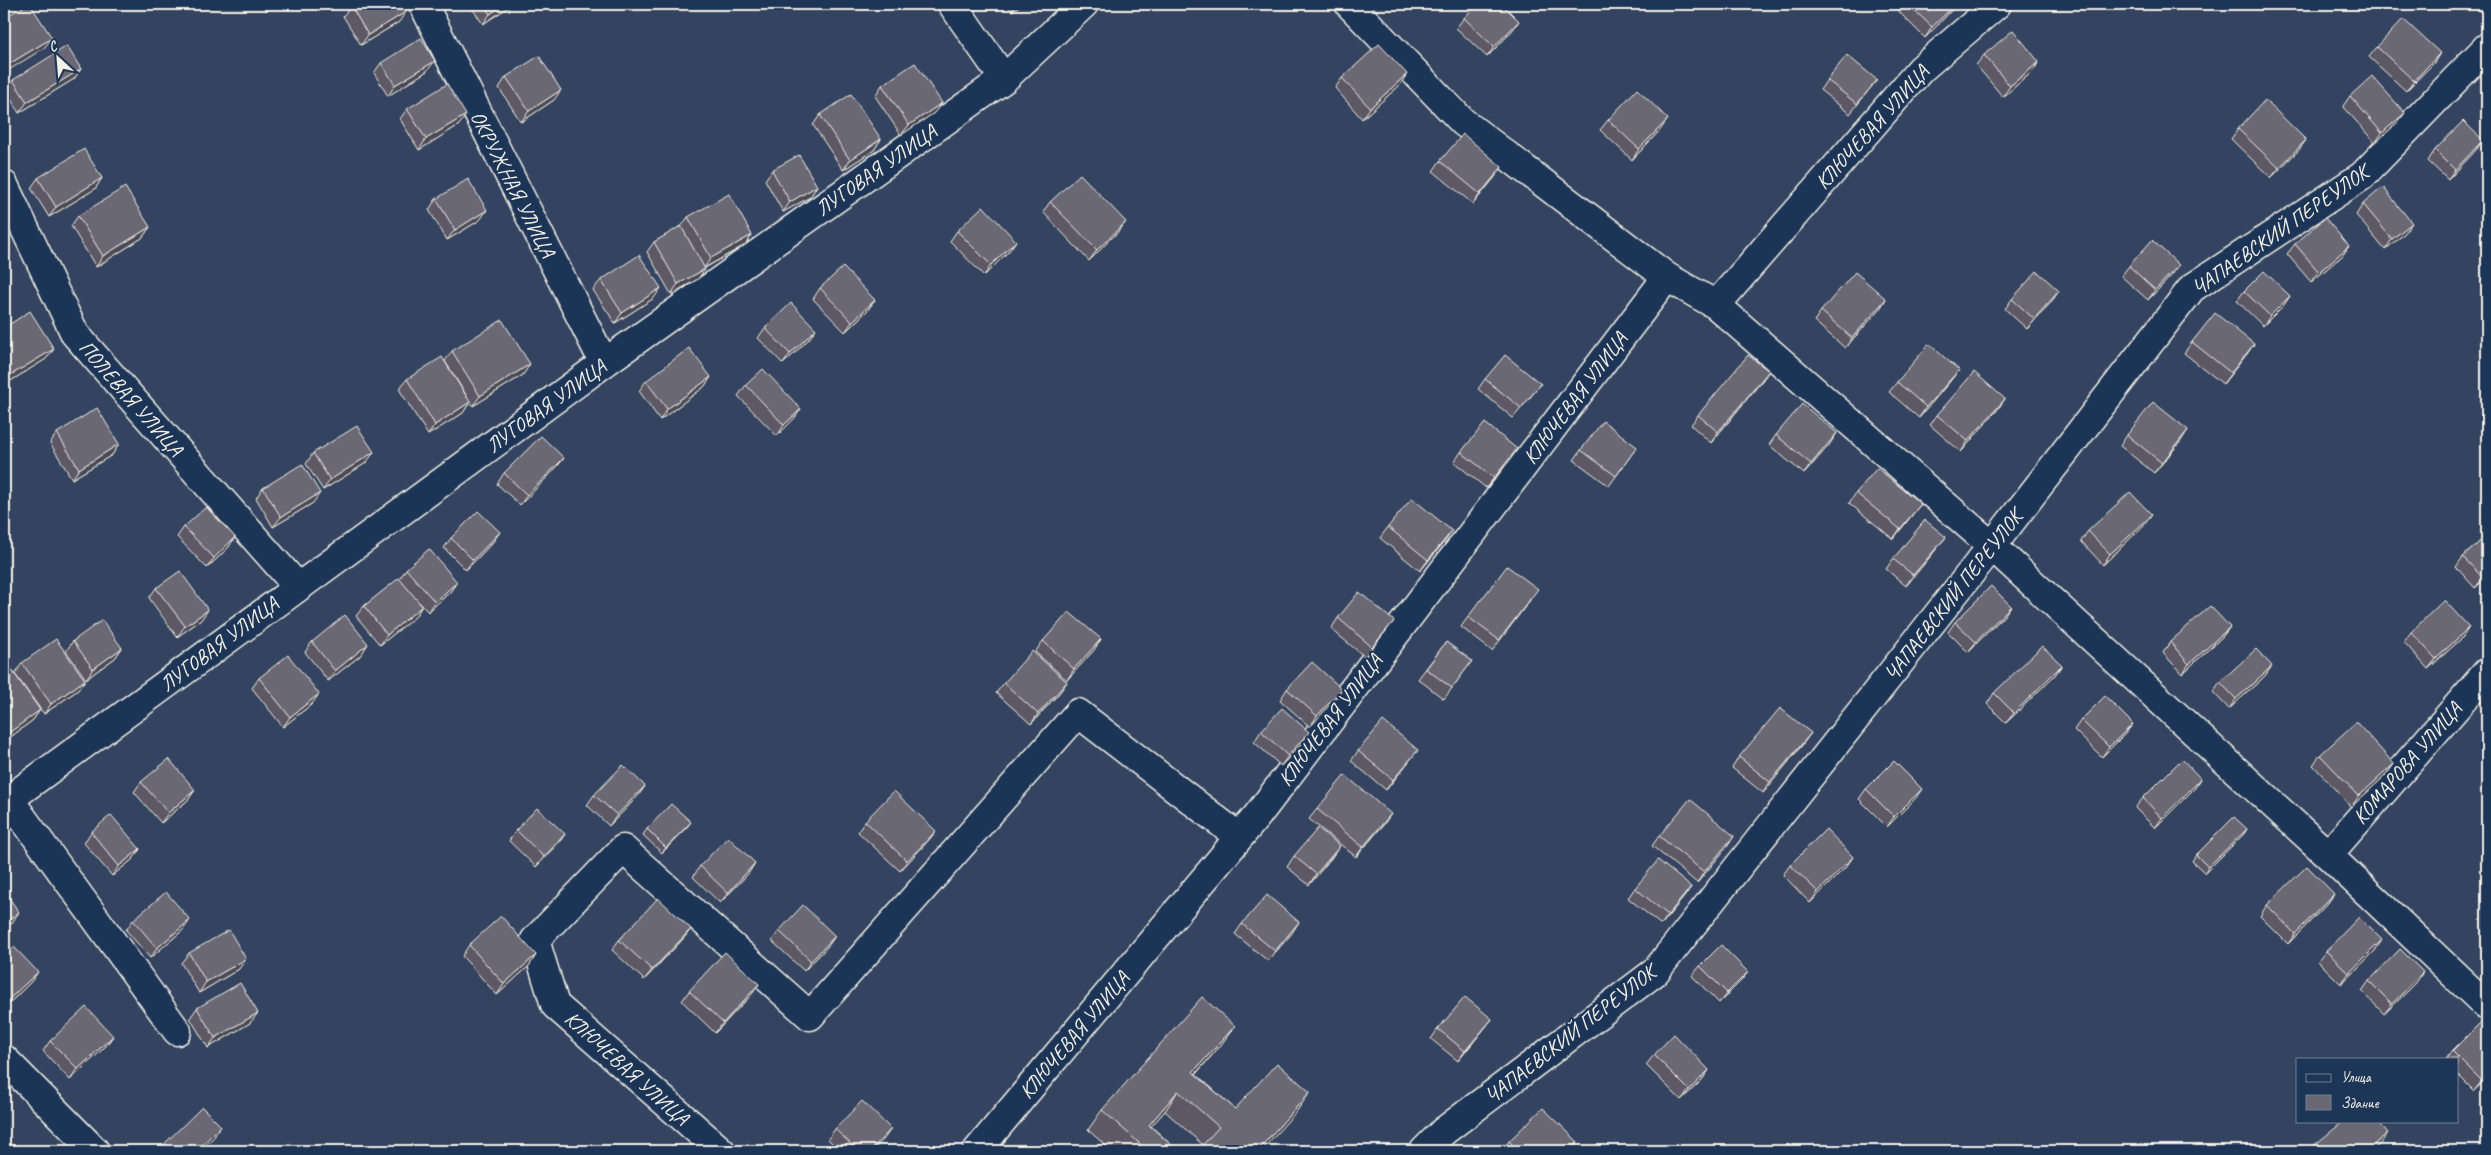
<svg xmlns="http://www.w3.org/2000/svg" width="2491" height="1155" font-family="Caveat,sans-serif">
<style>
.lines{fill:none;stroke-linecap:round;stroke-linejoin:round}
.street-casing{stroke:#f4f1e8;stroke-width:31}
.secondary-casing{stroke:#f4f1e8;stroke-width:31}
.street{stroke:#1d3557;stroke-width:28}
.secondary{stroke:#1d3557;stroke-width:28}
.wall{fill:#5b5965;stroke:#f4f1e8}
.shaded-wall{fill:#4a4852;stroke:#f4f1e8}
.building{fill:#6a6775;stroke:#f4f1e8}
.labels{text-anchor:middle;stroke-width:4.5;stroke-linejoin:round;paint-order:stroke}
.street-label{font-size:21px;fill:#f4f1e8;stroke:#1d3557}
</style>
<rect width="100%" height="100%" fill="#344460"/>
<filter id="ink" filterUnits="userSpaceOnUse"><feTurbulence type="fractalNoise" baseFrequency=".02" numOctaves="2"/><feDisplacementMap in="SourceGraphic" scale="10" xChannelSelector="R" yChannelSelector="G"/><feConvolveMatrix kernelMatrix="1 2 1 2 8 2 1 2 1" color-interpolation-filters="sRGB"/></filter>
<g filter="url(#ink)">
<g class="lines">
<defs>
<path id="street" d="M423,4L604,363
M952,4L1004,79
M1349,4L1463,122L1667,277L1716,305L1992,546L2328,855L2487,1006
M4,185L75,334L297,586
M1716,305L1921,69L1997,4
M9,799L177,1031
M2328,855L2487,672
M4,1059L95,1151
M721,1151L555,1005L535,940L623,849L810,1016L1078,713L1239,837
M977,1151L1257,816L1667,277
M1424,1151L1444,1131L1655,972L1992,546L2192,288L2362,176L2487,47"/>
<path id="secondary" d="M4,803L604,363L1004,79L1084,4"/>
</defs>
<use href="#street" class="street-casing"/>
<use href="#secondary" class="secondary-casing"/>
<use href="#street" class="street"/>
<use href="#secondary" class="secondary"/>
</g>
<path class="wall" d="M469,4H513L483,24Z
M1007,4H1022L1012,11Z
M1891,4H1956L1950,12L1925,38Z
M351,6L399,22L361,45L343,16Z
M1464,18L1512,31L1487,57L1456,28Z
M2377,47L2440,53L2433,64L2406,91L2369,57Z
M1984,55L2039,62L2032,72L2003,97L1976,65Z
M381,63L427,71L388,96L374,73Z
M81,69L74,79L19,113L6,90L13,80Z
M506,77L554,100L521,122L499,88Z
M1342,78L1400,85L1362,119L1335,88Z
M1827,80H1877L1869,90L1850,114L1820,90Z
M882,85L934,113L901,135L875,96Z
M2350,96L2405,113L2397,123L2375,143L2343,106Z
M407,109L459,125L419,150L400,119Z
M820,115L881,139L874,150L843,170L813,125Z
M1608,120L1661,129L1632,160L1600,130Z
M2238,129L2299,150L2271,178L2231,139Z
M2483,140L2476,150L2448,180L2428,161L2435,150Z
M1440,161L1495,177L1473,204L1433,171Z
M772,170L817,186L810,197L783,212L765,180Z
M38,178H102L95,189L49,217L31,188Z
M436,199L480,220L447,240L429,210Z
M1050,202L1118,232L1089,261L1043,212Z
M2363,204L2405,233L2385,250L2356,215Z
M78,216L150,227L142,238L96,267L71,226Z
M688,217L752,235L745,245L705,268V269L698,279L671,294L647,252L654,242L681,227Z
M957,231L1009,251L984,276L950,241Z
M2295,244L2349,246L2342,256L2311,282L2287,254Z
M2179,265L2172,275L2148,300L2121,276L2129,266Z
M601,280L654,298L615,323L593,290Z
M820,288L875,300L867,311L845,332L813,299Z
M2244,291L2290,296L2283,306L2263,326L2237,301Z
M1886,299L1879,310L1845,348L1814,321L1821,311Z
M2012,299L2052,301L2027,329L2005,309Z
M4,328L54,349L46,359L4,385Z
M765,328L809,339L783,364L758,338Z
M2192,342L2254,344L2223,384L2184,353Z
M452,351L523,375L473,406L445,361Z
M1959,370L1951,380L1919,418L1889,392L1897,382Z
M1769,371L1761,382L1711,443L1691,425L1698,415Z
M711,377L704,387L660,420L639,391L646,381Z
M407,379L470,402L463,413L428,435L399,389Z
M1485,379L1541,384L1533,394L1513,418L1478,389Z
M746,385L794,419L777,436L738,396Z
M1998,409L1961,452L1930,425L1937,415Z
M57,433L119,444L112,455L72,479L50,443Z
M1776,435L1830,444L1804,474L1769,445Z
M2127,435L2181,441L2154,473L2120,446Z
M1637,447L1609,486L1574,460L1581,450Z
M1461,452L1510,460L1486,488L1454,462Z
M313,453L366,463L323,490L306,464Z
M564,458L556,468L520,505L497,484L504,473Z
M263,488L313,503L273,527L256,498Z
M1856,493L1913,514L1893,539L1849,503Z
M2144,525L2103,565L2081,541L2088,531Z
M184,527L235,537L228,548L207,568L177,537Z
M1388,527L1452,531L1445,541L1420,571L1380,538Z
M2487,535V577L2475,588L2456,567L2463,557Z
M451,538L493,542L466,570L444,548Z
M1938,547L1906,586L1886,569L1893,559Z
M406,569L457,582L450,592L428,612L419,602L422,606L415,617L380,645L356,616L364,606L400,578Z
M156,588L201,620L177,637L149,598Z
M1531,599L1492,651L1461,627L1468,617Z
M2004,616L1968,652L1948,632L1955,622Z
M1338,618L1386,631L1365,657L1331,629Z
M2230,627L2222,637L2182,674L2163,653L2170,642Z
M2469,627L2462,638L2428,669L2404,642L2411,632Z
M1101,639L1094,650L1067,680L1035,652L1043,641Z
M73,641L122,648L115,658L86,679L66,651Z
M312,642L361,655L328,681L305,652Z
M1446,642L1472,661L1444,699L1418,679Z
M22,663L85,680L78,690L44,714L15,674Z
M2062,665L2054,676L2006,723L1987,704L1994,693Z
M4,670L40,710L33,720L4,742Z
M2265,676L2229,709L2213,692L2220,682Z
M259,678L312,704L283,727L252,688Z
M1004,683L1060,692L1031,724L996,693Z
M1287,689H1342L1335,699L1310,727L1280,700Z
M2081,720L2125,734L2102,757L2074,730Z
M1261,731L1302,743L1281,766L1254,742Z
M1803,744L1763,793L1732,768L1739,757Z
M1358,751L1410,760L1386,790L1351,761Z
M2320,755L2394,764L2387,774L2351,807L2313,765Z
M2487,755V764L2484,760Z
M2201,779L2194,789L2155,828L2135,808L2143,798Z
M141,782L195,790L188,800L161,823L134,792Z
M645,786L638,796L609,826L587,805L594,795Z
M1866,789L1915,799L1887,827L1859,799Z
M1317,809L1384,824L1356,857L1309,819Z
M865,821L936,831L928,841L900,871L858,832Z
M687,827L662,853L643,835L647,829Z
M2247,829L2243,835L2205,873L2192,861L2196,855Z
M516,830L565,834L558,844L536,867L509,841Z
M91,832L140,849L133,859L112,876L84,843Z
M1659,836H1734L1727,847L1697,883L1652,846Z
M1294,856L1332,857L1309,885L1287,867Z
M755,863L748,874L720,903L693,877L700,866Z
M1790,865L1846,867L1810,903L1783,875Z
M1691,887L1684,897L1661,925L1628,898L1635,888Z
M2334,894L2327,904L2288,944L2260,916L2267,905Z
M133,920L183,930L150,958L126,930Z
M1242,924L1292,933L1268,961L1235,934Z
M691,929L683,939L644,980L612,950L619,940Z
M779,931L835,936L828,946L804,971L772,941Z
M469,945L536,955L529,966L497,995L462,956Z
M2326,951H2375L2341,984L2318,961Z
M189,953L239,969L199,993L181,963Z
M4,957L31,982L4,1008Z
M1700,966L1748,972L1740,982L1719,1003L1692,976Z
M2369,981L2416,983L2384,1014L2362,991Z
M759,984L752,994L715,1033L682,1001L689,991Z
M197,1008L250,1023L208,1048L190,1018Z
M2487,1016V1078L2474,1091L2457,1074V1059H2446L2452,1051Z
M1492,1019L1484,1029L1458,1061L1431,1039L1438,1029Z
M113,1036L106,1046L70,1080L43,1051L50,1041Z
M1221,1045L1196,1074L1235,1109L1310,1092L1296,1112L1203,1145L1165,1111L1151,1126L1178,1151H1112L1088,1130L1102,1110Z
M1654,1055L1709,1070L1702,1080L1681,1100L1646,1065Z
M835,1129L884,1139L872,1151H840L828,1139Z
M1509,1141L1578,1142L1572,1151H1502Z
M2381,1143L2371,1151H2309L2312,1147Z"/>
<path class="shaded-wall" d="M505,4H513L483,24L490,14Z
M1017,4H1022L1012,11Z
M1956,4L1950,12L1925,38L1932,27Z
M406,12L399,22L361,45L368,35Z
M1519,21L1512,31L1487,57L1494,47Z
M52,38L44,48L4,73V67Z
M2440,53L2433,64L2406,91L2414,81Z
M435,61L427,71L388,96L395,85Z
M2039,62L2032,72L2003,97L2010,86Z
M81,69L74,79L19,113L27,102Z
M1407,74L1400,85L1362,119L1370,108Z
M561,90L554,100L521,122L529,111Z
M942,103L934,113L901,135L909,125Z
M2405,113L2397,123L2375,143L2382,133Z
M466,115L459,125L419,150L426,139Z
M1668,119L1661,129L1632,160L1639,149Z
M881,139L874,150L843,170L850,160Z
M2306,140L2299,150L2271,178L2279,168Z
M2483,140L2476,150L2448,180L2455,170Z
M1502,167L1495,177L1473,204L1480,194Z
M102,178L95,189L49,217L56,207Z
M817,186L810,197L783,212L790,202Z
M487,210L480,220L447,240L455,230Z
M1126,222L1118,232L1089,261L1097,250Z
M2412,223L2405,233L2385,250L2392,239Z
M150,227L142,238L96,267L103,256Z
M752,235L745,245L704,268L711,258Z
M1016,241L1009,251L984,276L991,265Z
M2349,246L2342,256L2311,282L2319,272Z
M2179,265L2172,275L2148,300L2155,290Z
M705,269L698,279L671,294L678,284Z
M661,288L654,298L615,323L622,313Z
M2059,291L2052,301L2027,329L2034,319Z
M2290,296L2283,306L2263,326L2270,316Z
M1886,299L1879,310L1845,348L1852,338Z
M875,300L867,311L845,332L852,322Z
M816,329L809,339L783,364L790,354Z
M2254,344L2247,354L2223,384L2231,373Z
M54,349L46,359L4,385V383L9,376Z
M530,364L523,375L473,406L480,396Z
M1959,370L1951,380L1919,418L1926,407Z
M1769,371L1761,382L1711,443L1718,432Z
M711,377L704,387L660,420L667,409Z
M2005,399L1998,409L1961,452L1968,441Z
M470,402L463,413L428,435L435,425Z
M801,409L794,419L777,436L784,425Z
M2188,430L2181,441L2154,473L2162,463Z
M1837,433L1830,444L1804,474L1811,464Z
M119,444L112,455L72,479L79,469Z
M1517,449L1510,460L1486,488L1494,478Z
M374,452L366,463L323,490L330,480Z
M564,458L556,468L520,505L527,495Z
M320,493L313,503L273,527L281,517Z
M1921,504L1893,539L1900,529Z
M2152,515L2144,525L2103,565L2110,554Z
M1452,531L1445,541L1420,571L1428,560Z
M500,532L493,542L466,570L473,560Z
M235,537L228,548L207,568L214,558Z
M1946,537L1938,547L1906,586L1913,575Z
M2487,574V577L2475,588L2483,578Z
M457,582L450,592L428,612L435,602Z
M422,606L415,617L380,645L387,635Z
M2011,606L2004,616L1968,652L1976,642Z
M208,610L201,620L177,637L185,626Z
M1394,621L1386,631L1365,657L1372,647Z
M2230,627L2222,637L2182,674L2189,664Z
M2469,627L2462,638L2428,669L2436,659Z
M1101,639L1094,650L1067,680L1074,669Z
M368,644L361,655L328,681L335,671Z
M122,648L115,658L86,679L93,669Z
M2062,665L2054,676L2006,723L2014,713Z
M2272,666L2265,676L2229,709L2236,699Z
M85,680L78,690L44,714L51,704Z
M1067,682L1060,692L1031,724L1038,714Z
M1342,689L1335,699L1310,727L1317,716Z
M319,694L312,704L283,727L290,717Z
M40,710L33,720L4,742L10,732Z
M2133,724L2125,734L2102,757L2109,747Z
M1309,732L1302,743L1281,766L1288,756Z
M1811,733L1803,744L1763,793L1770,782Z
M1418,750L1386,790L1393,780Z
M2394,764L2387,774L2351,807L2359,796Z
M2201,779L2194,789L2155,828L2162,818Z
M645,786L638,796L609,826L617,815Z
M1922,789L1915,799L1887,827L1894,817Z
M195,790L188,800L161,823L168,813Z
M1391,814L1384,824L1356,857L1363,847Z
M691,822L687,827L662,853L666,848Z
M2247,829L2243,835L2205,873L2208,867Z
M936,831L928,841L900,871L907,861Z
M565,834L558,844L536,867L544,857Z
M1734,836L1727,847L1697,883L1704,872Z
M1340,846L1332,857L1309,885L1316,874Z
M140,849L133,859L112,876L119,866Z
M1853,857L1846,867L1810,903L1818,892Z
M755,863L748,874L720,903L728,893Z
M1691,887L1684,897L1661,925L1668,915Z
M2334,894L2327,904L2288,944L2295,934Z
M19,912L12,923L4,929V924Z
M190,920L183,930L150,958L157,948Z
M1299,922L1292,933L1268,961L1275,951Z
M691,929L683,939L644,980L652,970Z
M835,936L828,946L804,971L811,961Z
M2382,940L2375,951L2341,984L2349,973Z
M536,955L529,966L497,995L504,984Z
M246,959L239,969L199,993L206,982Z
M38,972L31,982L4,1008V1006L7,1001Z
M1748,972L1740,982L1719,1003L1727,993Z
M2423,972L2416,983L2384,1014L2392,1004Z
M759,984L752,994L715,1033L723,1023Z
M258,1013L250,1023L208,1048L215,1038Z
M1492,1019L1484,1029L1458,1061L1465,1051Z
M1235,1026L1221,1045L1180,1091L1193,1072Z
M113,1036L106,1046L70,1080L78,1069Z
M1709,1070L1702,1080L1681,1100L1689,1090Z
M2487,1075V1078L2474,1091L2482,1081Z
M1178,1091L1165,1111L1137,1142L1149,1125Z
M1310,1092L1296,1112L1261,1151H1257Z
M221,1126L214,1137L199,1151H196Z
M891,1129L884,1139L872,1151H870Z
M2388,1133L2381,1143L2371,1151H2366Z
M1578,1142L1572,1151H1569Z"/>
<path class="building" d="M28,4H30L52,38L4,67V18Z
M354,4H401L406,12L368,35L351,6Z
M483,4H505L490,14Z
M1477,4H1502L1519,21L1494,47L1464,18Z
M1908,4H1956L1932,27Z
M2403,19L2440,53L2414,81L2377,47Z
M2013,30L2039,62L2010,86L1984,55Z
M421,38L435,61L395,85L381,63Z
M1379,44L1407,74L1370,108L1342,78Z
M67,46L81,69L27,102L13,80Z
M1847,55L1877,80L1857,104L1827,80Z
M539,56L561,90L529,111L506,77Z
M915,63L942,103L909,125L882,85Z
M2372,76L2405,113L2382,133L2350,96Z
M447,84L466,115L426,139L407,109Z
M1637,89L1668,119L1639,149L1608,120Z
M851,94L881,139L850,160L820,115Z
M2265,100L2306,140L2279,168L2238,129Z
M2463,121L2483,140L2455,170L2435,150Z
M1463,134L1502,167L1480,194L1440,161Z
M84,149L102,178L56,207L38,178Z
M799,155L817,186L790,202L772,170Z
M1080,174L1126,222L1097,250L1050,202Z
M468,179L487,210L455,230L436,199Z
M125,187L150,227L103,256L78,216Z
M2383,187L2412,223L2392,239L2363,204Z
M729,194L752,235L711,258L688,217Z
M983,206L1016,241L991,265L957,231Z
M2325,218L2349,246L2319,272L2295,244Z
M681,226L705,269L678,284L654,242Z
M2152,240L2179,265L2155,290L2129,266Z
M639,255L661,288L622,313L601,280Z
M843,267L875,300L852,322L820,288Z
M2037,271L2059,291L2034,319L2012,299Z
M2264,271L2290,296L2270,316L2244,291Z
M1855,272L1886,299L1852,338L1821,311Z
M791,303L816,329L790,354L765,328Z
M30,311L54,349L9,376L4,368V328Z
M2215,313L2254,344L2231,373L2192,342Z
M502,320L530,364L480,396L452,351Z
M1929,344L1959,370L1926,407L1897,382Z
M689,348L711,377L667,409L646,381Z
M1505,355L1541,384L1521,408L1485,379Z
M1748,355L1769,371L1718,432L1698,415Z
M442,357L470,402L435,425L407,379Z
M763,369L801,409L784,425L746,385Z
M1974,372L2005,399L1968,441L1937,415Z
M2153,402L2188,430L2162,463L2127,435Z
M1802,404L1837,433L1811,464L1776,435Z
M97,408L119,444L79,469L57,433Z
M1603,421L1637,447L1616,476L1581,450Z
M1485,423L1517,449L1494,478L1461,452Z
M357,426L374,452L330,480L313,453Z
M541,436L564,458L527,495L504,473Z
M302,464L320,493L281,517L263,488Z
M1877,468L1921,504L1900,529L1856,493Z
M2130,492L2152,515L2110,554L2088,531Z
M1412,498L1452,531L1428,560L1388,527Z
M206,507L235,537L214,558L184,527Z
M478,511L500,532L473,560L451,538Z
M1925,520L1946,537L1913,575L1893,559Z
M2487,535V574L2483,578L2463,557Z
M429,549L457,582L435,602L406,569Z
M1507,566L1538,589L1499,640L1468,617Z
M180,571L208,610L185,626L156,588Z
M399,578L422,606L387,635L364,606Z
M1991,586L2011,606L1976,642L1955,622Z
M1359,592L1394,621L1372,647L1338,618Z
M2444,600L2469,627L2436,659L2411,632Z
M2210,606L2230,627L2189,664L2170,642Z
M1069,612L1101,639L1074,669L1043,641Z
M345,615L368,644L335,671L312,642Z
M102,620L122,648L93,669L73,641Z
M56,639L85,680L51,704L22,663Z
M1446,642L1472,661L1452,688L1426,669Z
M2042,646L2062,665L2014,713L1994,693Z
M2256,649L2272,666L2236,699L2220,682Z
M1032,651L1067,682L1038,714L1004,683Z
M288,655L319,694L290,717L259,678Z
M1312,662L1342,689L1317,716L1287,689Z
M9,666L40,710L10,732L4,724V670Z
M2105,696L2133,724L2109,747L2081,720Z
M1282,708L1309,732L1288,756L1261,731Z
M1780,708L1811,733L1770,782L1739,757Z
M1383,721L1418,750L1393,780L1358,751Z
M2356,722L2394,764L2359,796L2320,755Z
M169,759L195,790L168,813L141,782Z
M2182,759L2201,779L2162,818L2143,798Z
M1894,761L1922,789L1894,817L1866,789Z
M623,765L645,786L617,815L594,795Z
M1345,775L1391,814L1363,847L1317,809Z
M894,791L936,831L907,861L865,821Z
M1690,799L1734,836L1704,872L1659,836Z
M671,804L691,822L666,848L647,829Z
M537,808L565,834L544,857L516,830Z
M111,815L140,849L119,866L91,832Z
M2234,817L2247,829L2208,867L2196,855Z
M1318,828L1340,846L1316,874L1294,856Z
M1826,829L1853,857L1818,892L1790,865Z
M728,837L755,863L728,893L700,866Z
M1658,860L1691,887L1668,915L1635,888Z
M2307,866L2334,894L2295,934L2267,905Z
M4,891L19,912L4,924Z
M166,892L190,920L157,948L133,920Z
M1267,895L1299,922L1275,951L1242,924Z
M658,898L691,929L652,970L619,940Z
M803,905L835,936L811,961L779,931Z
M501,916L536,955L504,984L469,945Z
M2359,917L2382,940L2349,973L2326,951Z
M229,930L246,959L206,982L189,953Z
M1721,945L1748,972L1727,993L1700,966Z
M14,947L38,972L7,1001L4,997V957Z
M2400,949L2423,972L2392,1004L2369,981Z
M725,952L759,984L723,1023L689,991Z
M240,983L258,1013L215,1038L197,1008Z
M1202,997L1235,1026L1193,1072L1235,1109L1277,1063L1310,1092L1257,1151H1197L1219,1127L1178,1091L1149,1125L1178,1151H1148L1102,1110Z
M1465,997L1492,1019L1465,1051L1438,1029Z
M86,1007L113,1036L78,1069L50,1041Z
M2487,1016V1075L2482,1081L2452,1051Z
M1674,1034L1709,1070L1689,1090L1654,1055Z
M862,1101L891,1129L870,1151H858L835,1129Z
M202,1107L221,1126L196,1151H157Z
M1543,1108L1578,1142L1569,1151H1519L1509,1141Z
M2344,1121H2378L2388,1133L2366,1151H2316L2312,1147Z"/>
</g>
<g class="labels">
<g class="street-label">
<text transform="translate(1872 127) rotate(-48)" y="7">КЛЮЧЕВАЯ УЛИЦА</text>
<text transform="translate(876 170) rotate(-35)" y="7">ЛУГОВАЯ УЛИЦА</text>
<text transform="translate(513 184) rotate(63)" y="7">ОКРУЖНАЯ УЛИЦА</text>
<text transform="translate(2280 230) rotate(-35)" y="7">ЧАПАЕВСКИЙ ПЕРЕУЛОК</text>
<text transform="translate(131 398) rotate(49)" y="7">ПОЛЕВАЯ УЛИЦА</text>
<text transform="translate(1575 398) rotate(-53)" y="7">КЛЮЧЕВАЯ УЛИЦА</text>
<text transform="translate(546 406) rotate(-36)" y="7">ЛУГОВАЯ УЛИЦА</text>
<text transform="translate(1953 595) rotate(-52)" y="7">ЧАПАЕВСКИЙ ПЕРЕУЛОК</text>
<text transform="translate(219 644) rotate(-37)" y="7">ЛУГОВАЯ УЛИЦА</text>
<text transform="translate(1330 720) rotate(-53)" y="7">КЛЮЧЕВАЯ УЛИЦА</text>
<text transform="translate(2407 763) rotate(-49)" y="7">КОМАРОВА УЛИЦА</text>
<text transform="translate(1570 1034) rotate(-38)" y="7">ЧАПАЕВСКИЙ ПЕРЕУЛОК</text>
<text transform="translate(1074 1035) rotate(-50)" y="7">КЛЮЧЕВАЯ УЛИЦА</text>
<text transform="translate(627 1068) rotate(42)" y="7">КЛЮЧЕВАЯ УЛИЦА</text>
</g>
</g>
<rect width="2491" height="1155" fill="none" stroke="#1d3557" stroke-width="20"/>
<rect x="10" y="10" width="2471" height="1135" fill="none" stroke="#f4f1e8" stroke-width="2" filter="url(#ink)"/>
<rect x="2296" y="1058" width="162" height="65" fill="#1d3557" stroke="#738091"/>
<rect x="2306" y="1074" width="25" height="8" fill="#1d3557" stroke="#738091"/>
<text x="2341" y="1082" font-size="15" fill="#f4f1e8">Улица</text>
<rect x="2306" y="1095" width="25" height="15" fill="#6a6775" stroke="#738091"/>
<text x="2341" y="1108" font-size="15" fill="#f4f1e8">Здание</text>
<g transform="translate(58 58) rotate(334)" stroke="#1d3557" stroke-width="4" paint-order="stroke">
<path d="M0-4L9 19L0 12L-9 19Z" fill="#f4f1e8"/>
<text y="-8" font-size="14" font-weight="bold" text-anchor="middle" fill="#f4f1e8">С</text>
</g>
</svg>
